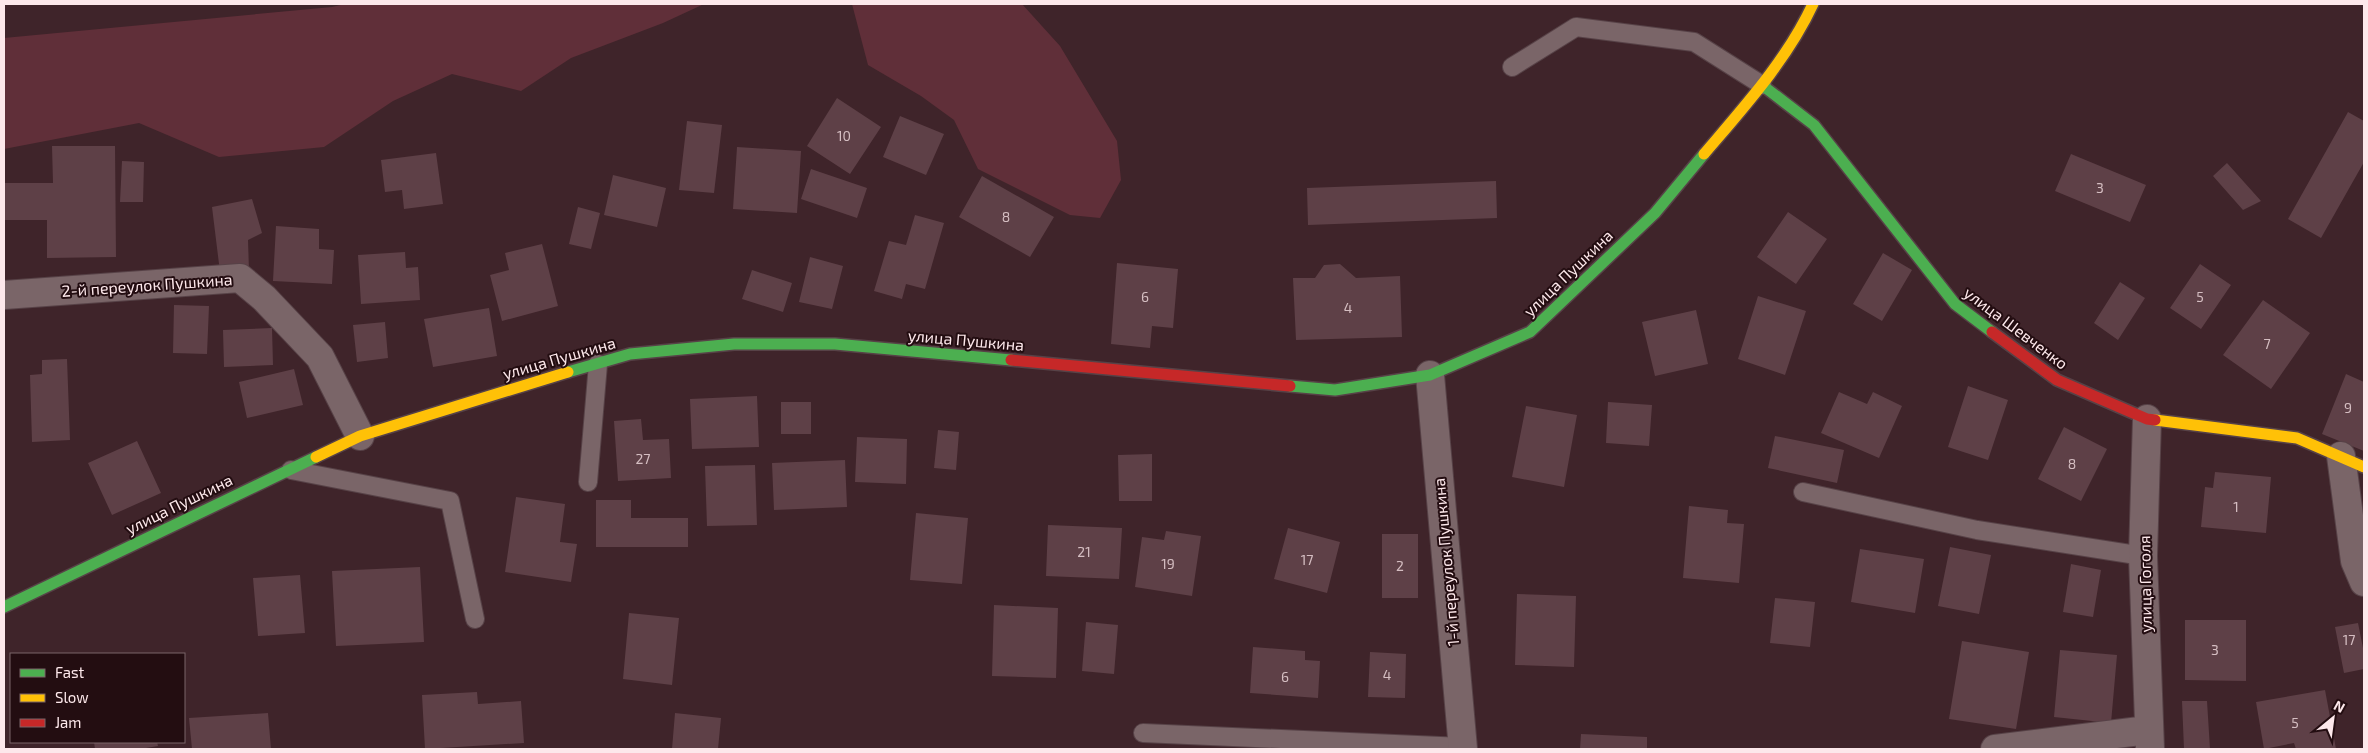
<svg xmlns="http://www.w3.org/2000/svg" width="2368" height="753" font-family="'Exo 2',sans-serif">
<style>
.green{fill:#602f39}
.building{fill:#5e4047}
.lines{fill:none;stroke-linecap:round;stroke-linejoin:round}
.lane-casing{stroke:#574247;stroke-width:20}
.street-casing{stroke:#574247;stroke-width:30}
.fast-casing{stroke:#574247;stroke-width:14}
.slow-casing{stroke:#574247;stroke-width:14}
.jam-casing{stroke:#574247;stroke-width:14}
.lane{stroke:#7a6568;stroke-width:18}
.street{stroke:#7a6568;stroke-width:28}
.fast{stroke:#4caf50;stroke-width:11}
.slow{stroke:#ffc107;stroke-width:11}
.jam{stroke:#c62828;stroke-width:11}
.labels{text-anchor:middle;stroke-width:4;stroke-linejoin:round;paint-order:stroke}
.number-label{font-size:14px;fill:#d5bec2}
.street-label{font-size:16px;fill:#fde8eb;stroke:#230d11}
</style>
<rect width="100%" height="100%" fill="#3f242a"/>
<path class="green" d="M345,4H704L663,23L571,58L521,91L452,74L393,101L324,147L219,157L139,123L4,149V38L332,7Z
M852,4H1022L1060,46L1117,141L1121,180L1100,218L1070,215L978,169L954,120L921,96L868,65Z"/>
<path class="building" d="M837,98L881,127L850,174L807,146Z
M2348,112L2364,121V162L2321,238L2288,219Z
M900,116L944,134L926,175L883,157Z
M687,121L722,125L714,193L679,190Z
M52,146H115L116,257L47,258V220H4V183H53Z
M737,147L801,151L797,213L733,209Z
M436,153L443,204L404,209L402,190L385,192L381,160Z
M2071,154L2146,185L2130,222L2055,191Z
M122,161L144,162L143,202H120Z
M2227,163L2261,201L2243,210L2213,176Z
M811,169L867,188L857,218L801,199Z
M613,175L666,188L657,227L604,215Z
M982,176L1054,217L1030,257L959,217Z
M1496,181L1497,218L1308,225L1307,188Z
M252,199L262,233L248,240L249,271L220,272L212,207Z
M578,207L600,213L591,249L569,244Z
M1788,212L1827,239L1796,284L1757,257Z
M915,215L944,223L925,289L906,284L902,299L874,291L889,241L906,245Z
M276,226L319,229V249L334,250L332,284L273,281Z
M542,244L558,306L502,321L490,275L509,270L505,253Z
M405,252L406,268L418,267L420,300L361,304L358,255Z
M1883,253L1912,270L1882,321L1853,304Z
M810,257L843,266L832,309L799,302Z
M1117,263L1178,269L1173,328L1152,326L1150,348L1111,344Z
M1340,264L1356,278L1400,276L1402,337L1296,340L1293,278H1315L1324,265Z
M2200,264L2231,285L2201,329L2170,308Z
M752,270L792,283L783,312L742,299Z
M2120,282L2145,298L2118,340L2094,323Z
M1758,296L1806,311L1785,375L1738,359Z
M2263,300L2310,333L2271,389L2223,355Z
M174,305L209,306L207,354L173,353Z
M489,308L497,356L433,367L424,319Z
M1696,310L1708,364L1655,376L1642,322Z
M385,322L388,358L357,362L353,325Z
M272,328L273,365L224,367L223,330Z
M67,359L70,440L32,442L30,375L42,374V360Z
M294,369L303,405L247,418L239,382Z
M2346,374L2364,382V451L2322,434Z
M1968,386L2008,400L1988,460L1948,447Z
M1839,392L1867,404L1873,392L1902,406L1879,458L1821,433Z
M757,396L759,447L692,449L690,399Z
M781,402H811V434H781Z
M1608,402L1652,405L1649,446L1606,443Z
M1526,406L1577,415L1564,487L1512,477Z
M641,419L643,440L669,439L671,478L618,481L614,421Z
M2064,427L2107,449L2081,501L2038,479Z
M938,430L959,432L956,470L934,468Z
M1775,436L1844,450L1837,483L1768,468Z
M857,437L907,439L906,484L855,482Z
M137,441L161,493L112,515L88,463Z
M1152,454V501H1119L1118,455Z
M845,460L847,507L774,510L772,463Z
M755,465L757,525L707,526L705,466Z
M2215,472L2271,477L2266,533L2201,527L2205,487L2213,488Z
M516,497L565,504L560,542L577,544L571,582L505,572Z
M596,500H631V518H688V547H596Z
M1689,506L1728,510L1727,523L1744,524L1739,583L1683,578Z
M916,513L968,518L962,584L910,580Z
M1048,525L1122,528L1119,579L1046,576Z
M1288,528L1340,542L1327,593L1274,579Z
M1166,531L1201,536L1192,596L1135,587L1142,537L1164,540Z
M1382,534H1418V598H1382Z
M1950,547L1991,555L1979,614L1938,606Z
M1860,549L1924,559L1915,613L1851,602Z
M2071,564L2101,570L2093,617L2063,612Z
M420,567L424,642L336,646L332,571Z
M300,575L305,633L258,636L253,578Z
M1517,594L1576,596L1574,667L1515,665Z
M1775,598L1815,602L1810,647L1770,643Z
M994,605L1058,608L1056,678L992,676Z
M629,613L679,618L672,685L623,679Z
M2185,620H2246V681L2185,680Z
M1086,622L1118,625L1114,674L1082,671Z
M2358,623L2364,653V669L2344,673L2335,627Z
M1962,641L2029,652L2016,729L1949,719Z
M1253,647L1305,651V660L1320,661L1318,698L1250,693Z
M2060,650L2117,655L2111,723L2054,717Z
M1370,652L1406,654L1405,698L1368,697Z
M2325,690L2336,749H2296L2294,743L2264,749L2256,702Z
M477,692L478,704L521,701L524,743L425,749L422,695Z
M2182,701H2207L2210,749H2184Z
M268,713L271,749H192L189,718Z
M675,713L721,718L718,749H672Z
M1581,734L1647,737V749H1580Z
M94,742H157L158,746L140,749H95Z"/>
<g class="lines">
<defs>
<path id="lane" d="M1512,67L1576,27L1694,42L1762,85
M291,470L450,501L475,619
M588,482L598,364
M1803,492L1977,530L2143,556
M1143,733L1463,747"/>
<path id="street" d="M4,295L240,278L264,298L320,357L360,436
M1430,375L1463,749
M2147,419L2143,556L2150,749
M2341,456L2355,561L2364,582
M1995,749L2148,730"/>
<path id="fast" d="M1762,85L1814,125L1955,304L1992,332
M568,372L630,354L734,344H835L1011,360
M1290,386L1335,390L1430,375L1530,332L1655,213L1704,154
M4,607L316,457"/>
<path id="slow" d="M1704,154C1744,107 1787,60 1813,4
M2155,420L2297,438L2364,467
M316,457L360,436L568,372"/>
<path id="jam" d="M1992,332L2057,380L2147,419L2155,420
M1011,360L1290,386"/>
</defs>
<use href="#lane" class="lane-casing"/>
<use href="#street" class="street-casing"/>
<use href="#fast" class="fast-casing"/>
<use href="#slow" class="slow-casing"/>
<use href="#jam" class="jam-casing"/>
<use href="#lane" class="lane"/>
<use href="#street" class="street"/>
<use href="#fast" class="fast"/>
<use href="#slow" class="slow"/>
<use href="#jam" class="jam"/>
</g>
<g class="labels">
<g class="number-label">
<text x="844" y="141">10</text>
<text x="2100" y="193">3</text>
<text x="1006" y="222">8</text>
<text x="1145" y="302">6</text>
<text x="2200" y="302">5</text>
<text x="1348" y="313">4</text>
<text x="2267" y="349">7</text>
<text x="2348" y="413">9</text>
<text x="643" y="464">27</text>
<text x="2072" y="469">8</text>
<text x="2236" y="512">1</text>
<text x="1084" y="557">21</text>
<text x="1307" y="565">17</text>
<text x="1168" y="569">19</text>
<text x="1400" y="571">2</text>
<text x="2349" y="645">17</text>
<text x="2215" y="655">3</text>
<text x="1387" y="680">4</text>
<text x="1285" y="682">6</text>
<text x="2295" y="728">5</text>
</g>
<g class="street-label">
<text transform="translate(1568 273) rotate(-44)" y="6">улица Пушкина</text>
<text transform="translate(147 285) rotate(-4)" y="6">2-й переулок Пушкина</text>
<text transform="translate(2016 328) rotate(37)" y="6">улица Шевченко</text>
<text transform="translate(966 340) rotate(5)" y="6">улица Пушкина</text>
<text transform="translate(559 358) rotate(-16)" y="6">улица Пушкина</text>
<text transform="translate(179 504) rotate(-26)" y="6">улица Пушкина</text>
<text transform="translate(1446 562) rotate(-95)" y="6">1-й переулок Пушкина</text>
<text transform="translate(2145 584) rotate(-91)" y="6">улица Гоголя</text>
</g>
</g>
<rect width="2368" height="753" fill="none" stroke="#fde8eb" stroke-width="10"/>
<rect x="10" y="653" width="175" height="90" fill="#230d11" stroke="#7a6568"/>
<rect x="20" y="669" width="25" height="8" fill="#4caf50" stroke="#7a6568"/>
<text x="55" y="678" font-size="15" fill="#fde8eb">Fast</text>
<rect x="20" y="694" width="25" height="8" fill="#ffc107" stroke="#7a6568"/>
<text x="55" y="703" font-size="15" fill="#fde8eb">Slow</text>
<rect x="20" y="719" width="25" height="8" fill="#c62828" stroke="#7a6568"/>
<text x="55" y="728" font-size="15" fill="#fde8eb">Jam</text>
<g transform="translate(2333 718) rotate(29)" stroke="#230d11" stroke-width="4" paint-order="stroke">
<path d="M0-4L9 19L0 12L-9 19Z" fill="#fde8eb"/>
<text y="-8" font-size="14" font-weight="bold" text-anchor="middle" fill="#fde8eb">N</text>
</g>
</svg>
